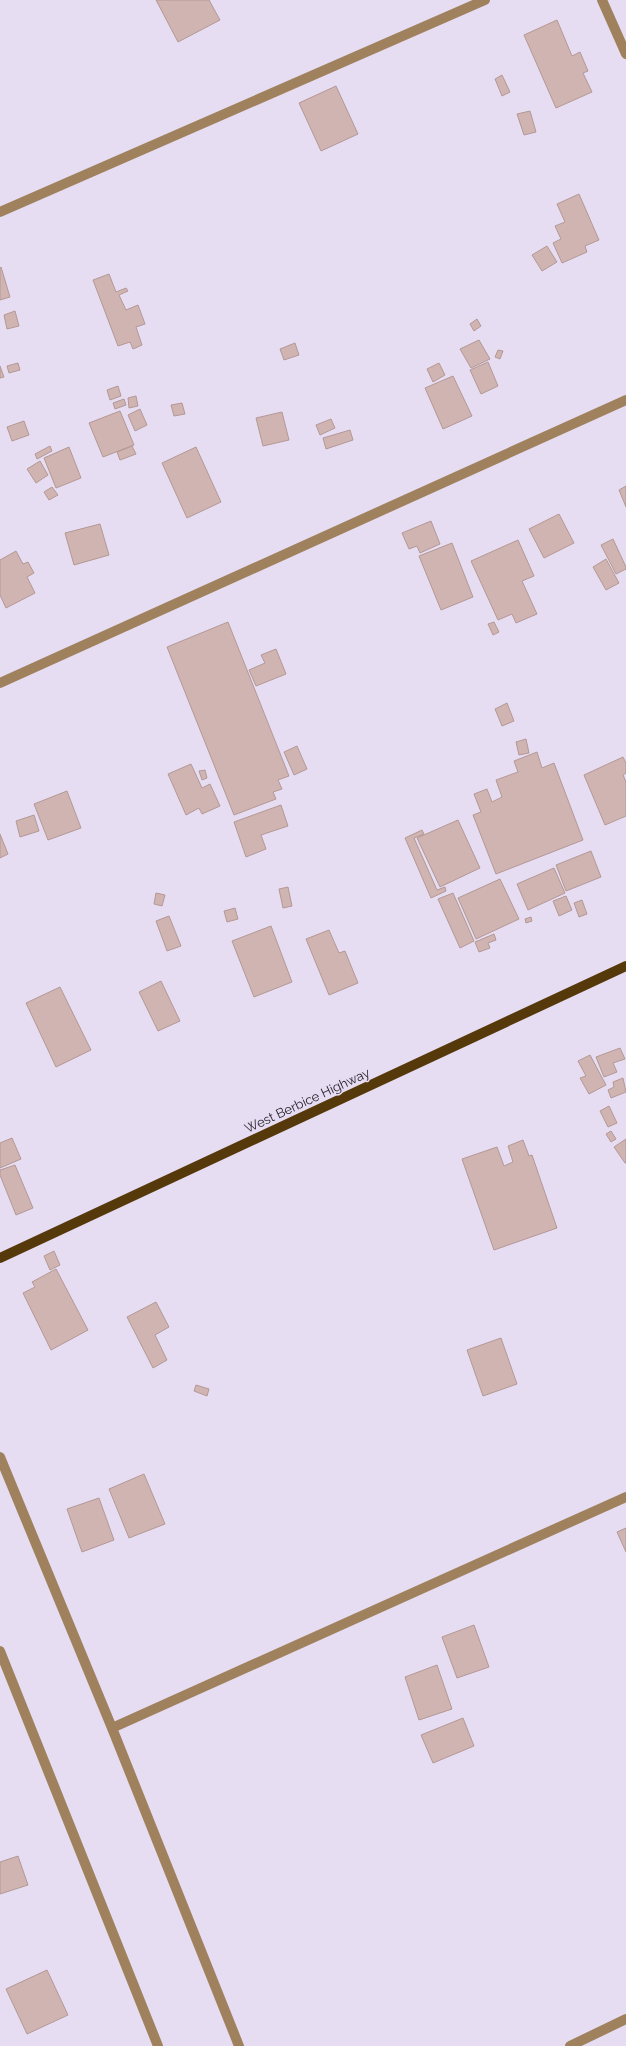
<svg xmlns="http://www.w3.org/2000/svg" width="626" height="2046" font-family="Raleway,sans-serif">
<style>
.building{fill:#d0b4b1;stroke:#b39895}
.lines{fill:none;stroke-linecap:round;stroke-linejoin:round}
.minor{stroke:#9f825d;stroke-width:10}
.major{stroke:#56390b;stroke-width:10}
.labels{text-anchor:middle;stroke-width:3;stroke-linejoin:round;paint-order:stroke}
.street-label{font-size:13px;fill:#221e26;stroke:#e7ddf3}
</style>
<rect width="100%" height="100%" fill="#e7ddf3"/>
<path class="building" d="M156,0H209L220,20L178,42Z
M557,20L572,56L580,52L588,71L583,73L592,92L556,108L524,35Z
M502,75L510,92L502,96L495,79Z
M336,86L358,134L321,151L299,103Z
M530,111L536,132L524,135L517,114Z
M579,194L599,240L585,246L587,252L562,263L553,243L561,239L555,226L565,222L557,204Z
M547,246L557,262L542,271L532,255Z
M1,267L10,297L0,300V268Z
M109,274L116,292L126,288L128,291L119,295L126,310L138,305L145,324L136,327L142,345L133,349L130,342L118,346L93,280Z
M15,311L19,326L7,329L4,315Z
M477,319L481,326L474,331L470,324Z
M479,340L490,359L471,368L460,349Z
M295,343L299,355L284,360L280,349Z
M498,350L503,351L500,359L495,357Z
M488,362L498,386L481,394L470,370Z
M18,363L20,370L9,373L7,366Z
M439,363L445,375L433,382L427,369Z
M0,366L4,377L0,378Z
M453,376L472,416L443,429L425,388Z
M118,386L121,396L110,400L107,390Z
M136,396L138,406L129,408L128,398Z
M124,399L126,405L115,409L113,403Z
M182,403L185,414L174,416L171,405Z
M140,409L147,425L135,431L128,415Z
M120,411L134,445L103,457L89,423Z
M282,412L289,440L263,446L256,418Z
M331,419L335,428L320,435L316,425Z
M24,421L29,435L12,441L7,427Z
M350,430L353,440L326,449L323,438Z
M50,446L52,451L37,459L35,454Z
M132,446L136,454L120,460L117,452Z
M69,447L81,478L56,488L44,458Z
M196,447L221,502L187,518L162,463Z
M40,461L48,475L36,483L27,469Z
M626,486V507L619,490Z
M52,487L58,495L49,500L44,492Z
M559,514L574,543L544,558L529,529Z
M431,521L440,544L420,553L417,546L409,549L402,533Z
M100,524L109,555L74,565L65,533Z
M613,539L626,567V569L616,574L601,545Z
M518,540L534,576L522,581L537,614L516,623L512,614L498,620L471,561Z
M452,543L473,597L441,610L419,556Z
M16,551L23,564L28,562L34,573L27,577L35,593L6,608L0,595V560Z
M606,559L619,583L606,590L593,567Z
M228,622L289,776L278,780L282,789L273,792L276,799L234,815L167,647Z
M494,622L499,632L493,635L488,624Z
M276,649L286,674L256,686L249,670L265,663L261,655Z
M507,703L514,721L502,726L495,709Z
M526,739L529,753L519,755L516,742Z
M297,746L307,769L294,775L284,752Z
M537,752L542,768L554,763L583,840L496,874L473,815L481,812L474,794L487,789L492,802L502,797L496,780L518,772L514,761Z
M623,757L626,763V773L623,775L626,782V816L605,825L584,775Z
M191,764L202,788L210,784L220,806L202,814L199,808L186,815L168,774Z
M205,770L207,778L202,780L199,771Z
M67,791L81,828L48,840L34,804Z
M281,805L288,826L261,835L266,849L246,857L234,822Z
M34,815L39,831L20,837L16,821Z
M458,820L480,868L440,887L417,838Z
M422,830L424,834L414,838L437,890L445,887L446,891L431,898L405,838Z
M0,834L8,854L0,858Z
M591,851L601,877L566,891L556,865Z
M554,868L565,893L528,910L517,884Z
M500,879L519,919L476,939L458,898Z
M288,887L292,906L283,908L279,889Z
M156,893L165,895L162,906L154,904Z
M453,893L474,941L460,948L438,899Z
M566,896L572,910L559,916L553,901Z
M582,900L587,914L579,917L574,903Z
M235,908L238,919L227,922L224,911Z
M169,916L181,946L167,951L156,921Z
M531,917L532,921L526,923L525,919Z
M271,926L292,982L254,997L232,941Z
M329,930L339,953L345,951L358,983L329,995L306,939Z
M494,934L496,940L488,943L490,948L479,952L475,942Z
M161,981L180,1021L158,1031L139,992Z
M60,987L91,1050L56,1067L26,1003Z
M620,1048L625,1059L613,1063L617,1072L604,1077L596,1057Z
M590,1055L606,1085L589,1094L580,1078L586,1076L578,1061Z
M623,1078L626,1092L611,1098L608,1090L614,1087L613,1082Z
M609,1106L617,1123L608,1127L600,1111Z
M611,1131L616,1139L611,1142L606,1134Z
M12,1138L21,1159L0,1168V1143Z
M626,1139V1163H625L614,1147Z
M523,1140L529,1156L532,1155L557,1228L494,1250L462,1159L497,1147L504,1166L513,1162L508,1146Z
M15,1165L33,1208L16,1215L0,1175V1170Z
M54,1251L60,1265L50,1270L44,1256Z
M56,1269L88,1330L51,1350L23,1293L35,1287L32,1282Z
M156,1302L169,1327L155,1335L167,1360L153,1368L127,1317Z
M501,1338L517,1384L483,1396L467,1350Z
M196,1385L209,1389L207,1396L194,1391Z
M144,1474L165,1524L129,1538L109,1489Z
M99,1498L114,1540L82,1552L67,1509Z
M626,1528V1552L617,1532Z
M474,1625L489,1667L457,1678L442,1637Z
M437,1665L452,1709L419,1720L405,1677Z
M463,1718L474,1746L433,1763L421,1735Z
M18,1856L28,1885L0,1894V1862Z
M47,1970L68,2015L27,2034L6,1989Z"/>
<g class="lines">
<path class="minor" d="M602,0L626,54
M0,212L485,0
M0,683L626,400
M0,1457L112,1728L239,2046
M0,1651L158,2046
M112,1728L626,1497
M570,2046L626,2019"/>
<path class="major" d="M0,1258L626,966"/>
</g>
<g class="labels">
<g class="street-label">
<text transform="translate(307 1100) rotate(-25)" y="5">West Berbice Highway</text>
</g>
</g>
</svg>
